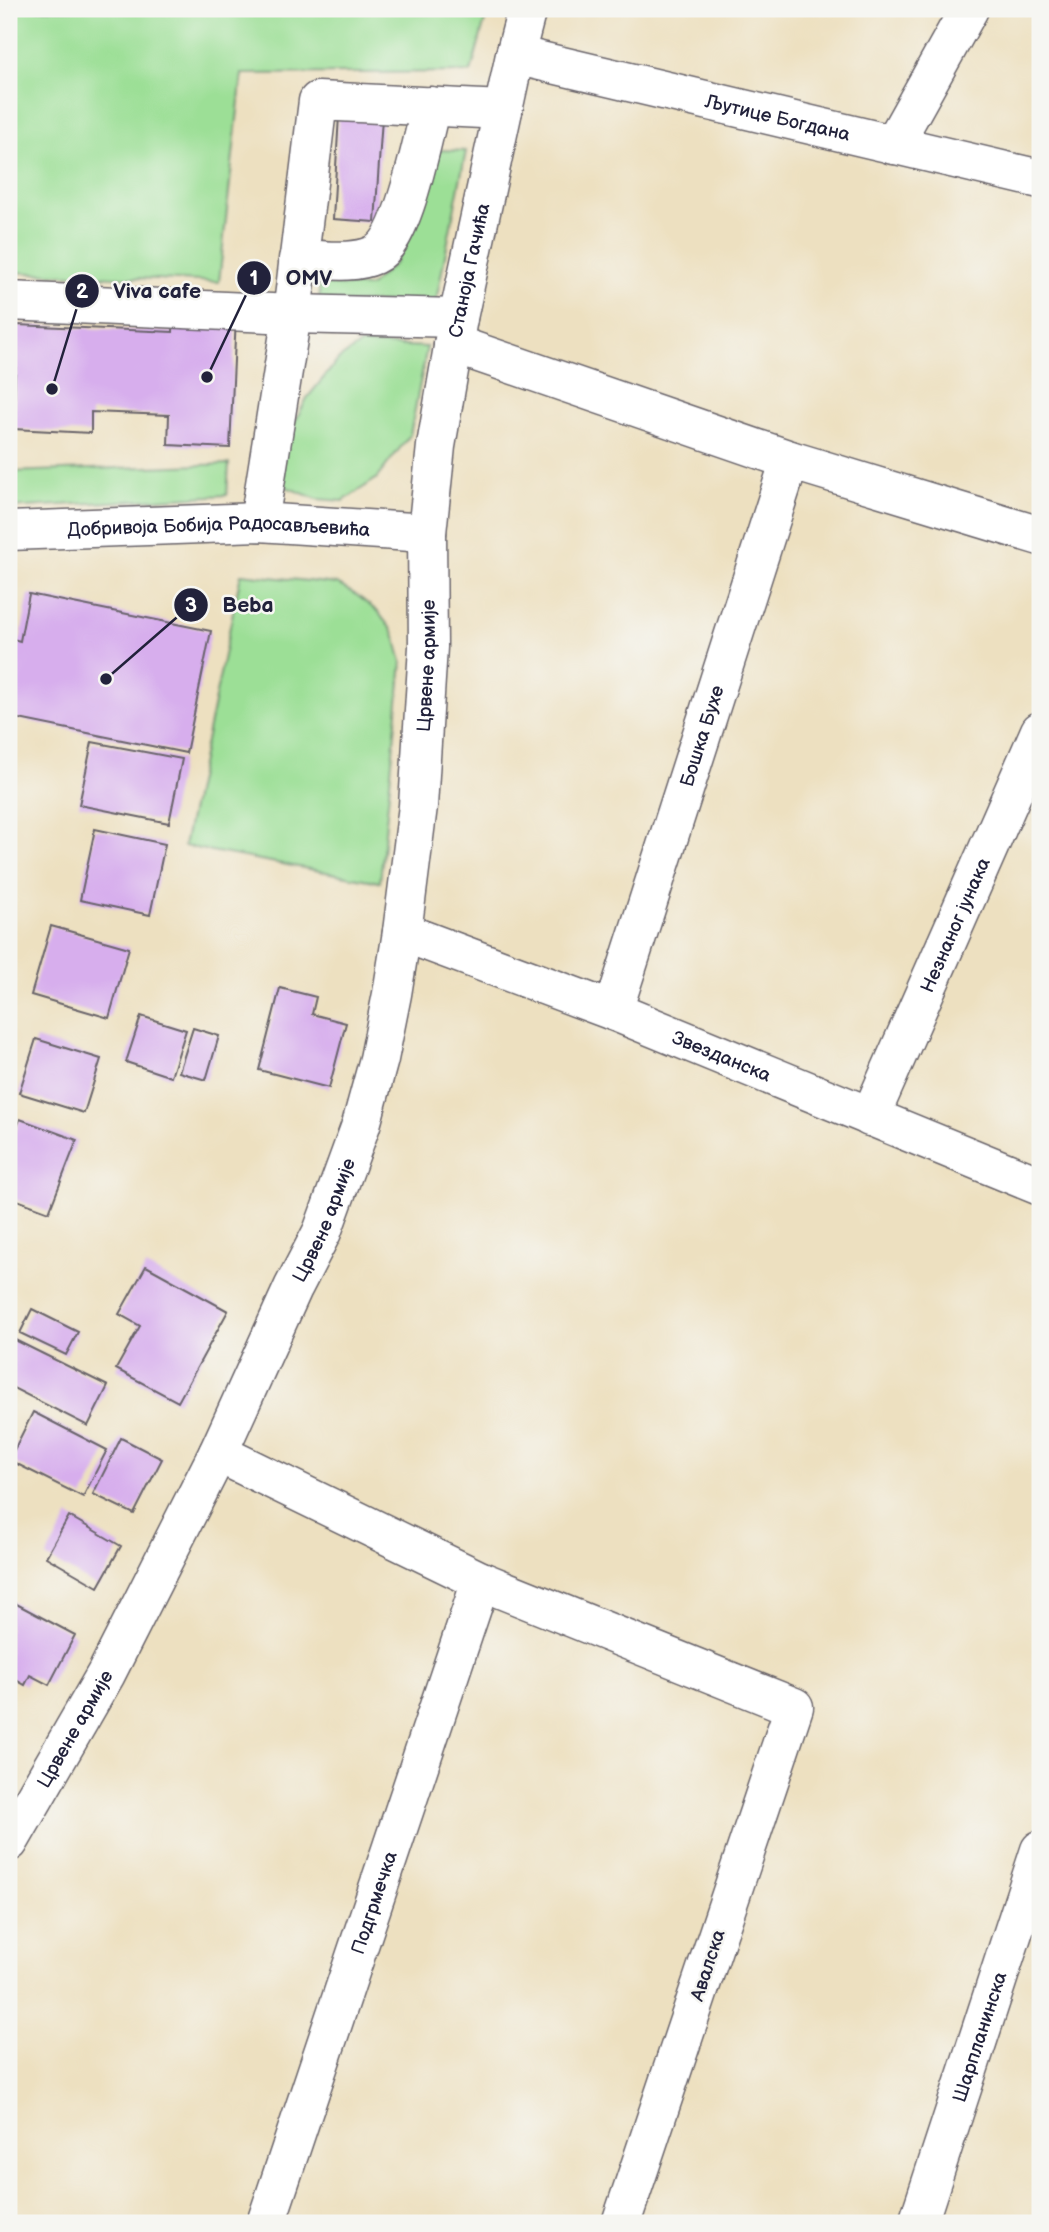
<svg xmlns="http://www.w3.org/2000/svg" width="1049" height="2232" font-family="'Balsamiq Sans',sans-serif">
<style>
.green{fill:#9cdf96;stroke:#5f8068;stroke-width:2}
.building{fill:#d7aeed}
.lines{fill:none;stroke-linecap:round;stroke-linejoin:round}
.minor-casing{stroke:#69646a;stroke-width:41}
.major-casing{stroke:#69646a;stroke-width:41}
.minor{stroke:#fff;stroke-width:38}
.major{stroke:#fff;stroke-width:38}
.labels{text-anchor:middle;stroke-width:5;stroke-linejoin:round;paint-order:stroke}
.street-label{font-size:19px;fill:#22223b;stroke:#f6f6f2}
.leader{fill:none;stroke:#22223b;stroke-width:2.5}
.callout-dot{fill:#22223b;stroke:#f6f6f2;stroke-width:2.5}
.mark-label{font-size:21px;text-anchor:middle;font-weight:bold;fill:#fff}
.callout-label{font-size:21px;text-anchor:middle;font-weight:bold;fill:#22223b;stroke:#f6f6f2;stroke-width:5;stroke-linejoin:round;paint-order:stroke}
</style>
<rect width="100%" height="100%" fill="#f6f6f2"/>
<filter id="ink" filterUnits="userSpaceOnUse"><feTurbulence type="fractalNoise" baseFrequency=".0143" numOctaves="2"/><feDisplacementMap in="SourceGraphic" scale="14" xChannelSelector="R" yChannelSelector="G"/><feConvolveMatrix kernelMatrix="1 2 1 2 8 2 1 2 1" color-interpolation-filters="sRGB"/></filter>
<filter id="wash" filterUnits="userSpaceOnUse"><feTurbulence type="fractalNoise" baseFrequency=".00686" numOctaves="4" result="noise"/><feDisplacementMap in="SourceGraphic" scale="28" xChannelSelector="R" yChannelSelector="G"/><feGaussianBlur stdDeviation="1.57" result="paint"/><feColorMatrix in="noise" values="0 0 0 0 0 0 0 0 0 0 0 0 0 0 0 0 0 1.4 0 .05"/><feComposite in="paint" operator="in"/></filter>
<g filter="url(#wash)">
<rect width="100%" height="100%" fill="#ede0c0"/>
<path class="green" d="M9,9H488L471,72L242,74L219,282L9,272Z
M439,150L466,151L436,301L320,303L319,284L369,287L395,263Z
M361,344L427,347L410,435L376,479L343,501L317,499L286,487L282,468L286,440L307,398L339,359Z
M229,464L227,495L9,508V472Z
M241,574L337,584L358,596L378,612L394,633L402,662L380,882L184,846Z"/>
<g id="blocks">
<path class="building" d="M339,115L382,118L375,222L333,219Z
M174,313L236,316L230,448L168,445L169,415L91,412V433L13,429L17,325L173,332Z
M29,594L211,631L186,753L9,717V688L12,670H9V638L20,641Z
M92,742L182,759L169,823L79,805Z
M95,829L165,844L150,915L80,900Z
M51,926L129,948L109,1018L31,995Z
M280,988L316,997L312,1014L346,1023L329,1088L259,1070Z
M141,1016L186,1030L171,1077L126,1062Z
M193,1028L219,1036L206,1080L179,1072Z
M36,1039L101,1059L84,1113L19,1093Z
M20,1119L77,1140L49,1212L9,1197V1148Z
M146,1266L228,1311L178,1402L116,1369L140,1326L119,1314Z
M32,1309L78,1332L66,1355L20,1333Z
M9,1337L108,1386L88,1426L9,1386Z
M33,1412L107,1450L83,1497L9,1460Z
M121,1438L162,1459L134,1514L93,1494Z
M69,1516L121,1546L98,1587L46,1557Z
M9,1600L75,1635L49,1685L30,1675L25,1685L9,1676Z"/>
</g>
</g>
<g filter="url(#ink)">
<use href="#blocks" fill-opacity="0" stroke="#69646a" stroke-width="2"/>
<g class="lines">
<defs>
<g id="minor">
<path id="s1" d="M515,55L1040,179"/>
<path d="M893,145L969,9"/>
<path d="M298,259C322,259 352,265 374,255C404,242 422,139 431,106"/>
<path d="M9,301L292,314L458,318"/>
<path d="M453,344L790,460L1040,536"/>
<path d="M259,522L292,314L318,101L503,110"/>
<path id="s2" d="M9,531L259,522L427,533"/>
<path id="s3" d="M402,932L613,1011L1040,1186"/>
<path id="s4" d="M613,1011L790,460"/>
<path id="s5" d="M870,1117L1040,731"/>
<path d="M218,1453L481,1581L794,1707L621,2223"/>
<path id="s6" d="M266,2223L481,1581"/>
<path id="s7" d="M918,2223L1040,1850"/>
</g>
<g id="major">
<path id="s8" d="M9,1842L106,1674L218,1453L293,1288L322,1232L361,1125L379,1059L392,994L402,932L418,806L428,647L427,533L436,446L458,318L515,55L527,9"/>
</g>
</defs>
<use href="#minor" class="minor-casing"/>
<use href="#major" class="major-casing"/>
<use href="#minor" class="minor"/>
<use href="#major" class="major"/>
</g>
</g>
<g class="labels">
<g class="street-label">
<text dy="7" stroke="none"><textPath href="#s1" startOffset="270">Љутице Богдана</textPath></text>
<text dy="7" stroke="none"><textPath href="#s8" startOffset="1664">Станоја Гачића</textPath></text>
<text dy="7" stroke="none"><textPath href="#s2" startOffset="210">Добривоја Бобија Радосављевића</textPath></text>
<text dy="7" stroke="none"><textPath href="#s8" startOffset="1265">Црвене армије</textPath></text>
<text dy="7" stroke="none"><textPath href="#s4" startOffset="289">Бошка Бухе</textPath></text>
<text dy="7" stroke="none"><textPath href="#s5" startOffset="210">Незнаног јунака</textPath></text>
<text dy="7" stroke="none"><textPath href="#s3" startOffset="343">Звезданска</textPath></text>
<text dy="7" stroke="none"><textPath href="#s8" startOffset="698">Црвене армије</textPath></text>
<text dy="7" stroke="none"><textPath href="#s8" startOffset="131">Црвене армије</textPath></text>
<text dy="7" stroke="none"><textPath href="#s6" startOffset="338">Подгрмечка</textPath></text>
<text transform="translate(707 1965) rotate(-72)" y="7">Авалска</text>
<text dy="7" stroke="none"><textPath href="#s7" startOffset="196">Шарпланинска</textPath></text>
</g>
</g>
<path class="leader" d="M207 377L254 278M52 389L82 291M106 679L191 605"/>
<g class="callout-dot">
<circle cx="207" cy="377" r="7"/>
<circle cx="52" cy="389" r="7"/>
<circle cx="106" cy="679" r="7"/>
<circle cx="254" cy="278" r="18"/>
<circle cx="82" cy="291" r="18"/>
<circle cx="191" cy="605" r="18"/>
</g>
<g class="mark-label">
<text x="254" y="285">1</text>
<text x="82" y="298">2</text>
<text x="191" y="612">3</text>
</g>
<g class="callout-label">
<text x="309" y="285">OMV</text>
<text x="157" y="298">Viva cafe</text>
<text x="248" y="612">Beba</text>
</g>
<rect width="1049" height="2232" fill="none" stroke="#f6f6f2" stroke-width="35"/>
</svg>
